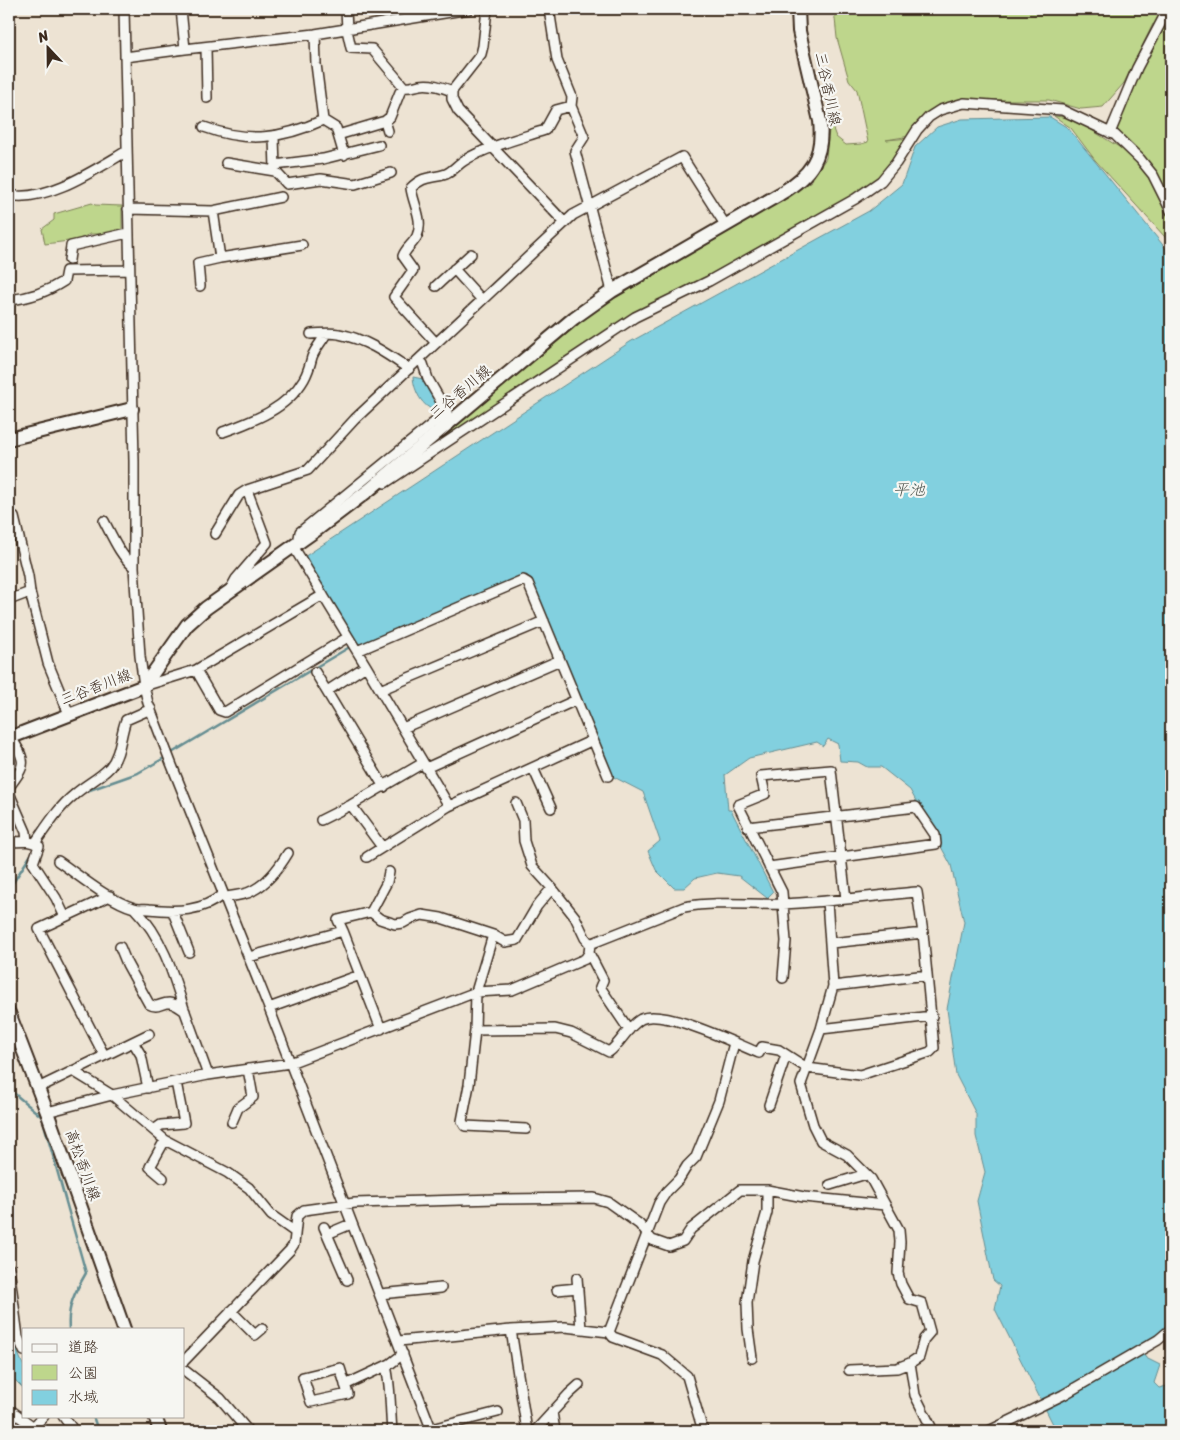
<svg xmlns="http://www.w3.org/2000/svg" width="1180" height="1440" font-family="Sriracha,'Klee One',sans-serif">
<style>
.green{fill:#bed68c;stroke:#7c8055}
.water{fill:#82d0df;stroke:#668e92}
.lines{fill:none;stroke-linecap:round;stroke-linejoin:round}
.stream{stroke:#668e92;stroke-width:2.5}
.street-casing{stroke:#3b2a1e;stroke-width:12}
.secondary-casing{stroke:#3b2a1e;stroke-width:16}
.street{stroke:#f6f6f2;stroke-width:9}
.secondary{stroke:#f6f6f2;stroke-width:12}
.labels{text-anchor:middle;stroke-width:4.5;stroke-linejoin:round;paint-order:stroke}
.street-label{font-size:15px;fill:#3b2a1e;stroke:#f6f6f2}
.water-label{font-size:16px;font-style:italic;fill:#4d544e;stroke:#f6f6f2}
</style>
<rect width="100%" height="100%" fill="#ede3d3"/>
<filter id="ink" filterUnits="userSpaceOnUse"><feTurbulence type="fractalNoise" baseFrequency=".02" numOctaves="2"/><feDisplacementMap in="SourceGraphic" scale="10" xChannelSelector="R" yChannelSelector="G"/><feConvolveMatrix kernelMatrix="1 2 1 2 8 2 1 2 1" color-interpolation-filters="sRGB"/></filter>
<g filter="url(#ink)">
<path class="green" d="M834,9H1171L1170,29L1171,30V205L1141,155L1108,123L1127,95L1163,30L1153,24L1124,83L1103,107L1081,109L1049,100H987L951,103L910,136L886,140L910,138L881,180L708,280L639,313L410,462L583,317L778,203L811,181L826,158L830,121L836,137L846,145L861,144L868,142L857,90L849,80L837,38Z
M1054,116L1072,118L1132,155L1148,172L1171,215V246L1165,237L1095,160L1071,128Z
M92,203L95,205L122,206V230L108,234H90L77,240L45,244L42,229L54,220V214Z"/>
<path class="water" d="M1050,117L1068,128L1171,255V1275L1170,1284L1171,1323L1163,1331L1138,1346L1146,1358L1160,1365L1154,1383L1159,1388L1167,1386L1171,1376V1431H1062L1053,1424L995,1309L1000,1286L993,1280L977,1201L985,1172L976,1136V1114L956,1075L947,1009L964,922L951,865L910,790L881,767H867L858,762L840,761L838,744L828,739L823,746L817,742L749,758L725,775L728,810H731L773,892L767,898L739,876L717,873L695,878L684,888H674L656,870L648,851L660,841L643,792L610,775L527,575L357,646L304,557L630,342L869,211L902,184L915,147L937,127L962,119Z
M413,377L423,379L440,405L439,410L436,411C422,407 414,391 413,377Z
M9,1321L17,1351L24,1367V1389L13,1378L9,1380Z"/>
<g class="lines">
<path class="stream" d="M170,754L348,648
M84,792L138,773L166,757
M9,889L34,850
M9,1089L42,1117L86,1273C75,1292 67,1306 69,1329
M93,1416L98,1431"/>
<defs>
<path id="street" d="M124,9L134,461V567L140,656L144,686L148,703L171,763L269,1008L432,1431
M181,9L185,49
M346,9L347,30L351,48L372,49L404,87C410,88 414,86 420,85C431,83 442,87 452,91
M487,9L483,46L481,54L452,91V99L458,111L565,223
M549,9L557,60L572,97L571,106
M315,34L316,64L323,120L336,128L344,155
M206,47L207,98
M125,57L185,49L315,34L469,9
M385,121L388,131
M204,127C247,143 282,139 323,120
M1110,133L1137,68L1168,9
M338,135L385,121L390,117L400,92
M274,137L275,169
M226,163L275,171L287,184L321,179L355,184L391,173
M275,165L323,159L379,145
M9,195C46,203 96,169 127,151
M128,209L213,211L281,197
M213,211L220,258
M69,260L71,246L128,233
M454,269L482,300
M200,286L198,263L220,258L302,245
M436,286L471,254
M9,300C29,298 47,292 64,281L66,271L129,270
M311,334C320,334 330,332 339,334C366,339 387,354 409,369
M436,343L394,297L413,270L403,256C406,248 414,243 417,236C424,220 413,204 411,188C424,175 431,179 446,174C453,171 458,164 465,160C489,146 518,139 545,130L556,110L571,106L584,137L575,151L612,291
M223,432C253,421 287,409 304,379C308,372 310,365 312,357C315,349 322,341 326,334
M385,483L635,317L709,281L855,199L881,181L896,163L917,130L929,117L940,110L964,103L1062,110L1115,135L1140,159L1153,175L1171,211
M14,517L28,576L30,592L48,663L69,714
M104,521C113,538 120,555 134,567
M215,534L239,495L247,490L308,470L355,419L573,215L682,157L726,226
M298,543L300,532L447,412L428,379L423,364L419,360
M293,546L366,666L449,806
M231,588L236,579L267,543L247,490
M9,600L30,592
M357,651L523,580L528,583L608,776
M196,670L219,710L225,712L348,637
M315,672L384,787
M144,686L196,670L323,595
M380,690L544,621
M327,691L366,666
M403,728L560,660
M426,768L576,700
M533,768L551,808
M9,787C26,764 27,763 11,737
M9,793L26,832L27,841
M516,803L523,820L524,841L532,866L552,888L575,917L585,938L590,944
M351,805L382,847
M321,820L351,805L423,763
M748,827L916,807L935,835L936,844L769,867
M9,842C19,842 30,839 39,846L33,863L56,898L65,917
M35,843C47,826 58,808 74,795C85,785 100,778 110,767C121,754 120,735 126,720L151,709
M367,857L449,806L593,740
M58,861C80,876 108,900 134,908C139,910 144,908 149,909C175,912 203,912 223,894
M225,897C233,896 245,895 252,891C268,883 279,868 288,853
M827,901L833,986L821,1029L801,1084L813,1125L821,1141L847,1155L871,1179L899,1230L900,1242L898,1273L901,1284L909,1299L922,1303L930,1332L924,1339L919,1357L910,1363L915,1395L933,1431
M135,909C162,936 173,973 184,1009C192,1031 200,1053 208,1075
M173,912L189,952
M371,912L380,919L395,924L403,923L410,919L422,915L441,918L493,935L505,942L517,940L537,906L552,888
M343,931L338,920L371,912L387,882L389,872
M493,935L476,992L475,1030L469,1085L462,1121L465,1126L526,1129
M831,943L923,933
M120,947L127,964L149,1004C158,1009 160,1003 169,1003C175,1003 180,1008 185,1011
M589,953L603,980L600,987L629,1030
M249,957L343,931L381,1029
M783,978L786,941L782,892L738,805L765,794L761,776L831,770L846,899
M833,986L927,975
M269,1008L360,975
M821,1029L932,1016
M133,1042L141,1055L148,1088
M104,1055L39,929L110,896
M73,1071L112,1095L165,1140L228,1173L249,1188L271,1215L295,1232
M38,1088L149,1034
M769,1105L786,1055
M47,1112L112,1095L208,1075L290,1063L476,992L512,990L585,959L589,953L590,944L684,907C717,901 750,905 783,904C828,902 872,896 917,892L923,933L934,1048L930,1052L860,1075L807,1068L779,1050L762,1047L759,1053C734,1043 664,1008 641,1019C628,1026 621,1043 609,1052L571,1033L555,1029L475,1030
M232,1122L238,1108L253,1097L248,1069
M154,1130L161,1125L184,1123L176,1082
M163,1178L150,1167L165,1140
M830,1185L866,1174
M324,1227L347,1280
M327,1234L351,1224
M9,1268L18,1337L24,1351
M577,1278L581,1329
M557,1290L578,1288
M380,1294L441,1288
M231,1311L255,1335L262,1329
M511,1330L527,1431
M609,1332L659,1203L667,1191L679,1179L687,1166L696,1157L719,1101L734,1043
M399,1341L511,1330L565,1327L609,1332L613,1337L662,1355L687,1376L703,1431
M752,1358L748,1329L747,1303L753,1261L767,1212V1190
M184,1361L290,1250L294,1244L297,1216L304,1210L355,1203L496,1199L594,1198L608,1202L639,1224L652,1240L669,1246L683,1241L691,1229L740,1190H767L804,1197L885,1205
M386,1366C391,1387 390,1409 392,1431
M340,1368L348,1394L311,1402L303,1377Z
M184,1370L220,1398L248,1431
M849,1370L897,1368L910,1363
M345,1385L390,1364L403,1354
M9,1409L39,1431
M552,1412L555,1431
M63,1416L74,1431
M34,1426L44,1416
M431,1429L498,1412
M535,1431L569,1394L579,1385
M989,1431L1063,1395L1158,1340L1171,1329"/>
<path id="secondary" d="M9,439L132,409
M9,738L144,686L187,625L206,608L319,528L369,490L574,318L612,291L780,194C811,175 824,157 820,121L803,49L799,31L798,9
M9,1013L47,1112L124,1329
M155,1416L160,1431"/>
</defs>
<use href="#street" class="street-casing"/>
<use href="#secondary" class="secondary-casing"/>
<use href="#street" class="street"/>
<use href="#secondary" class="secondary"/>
</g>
</g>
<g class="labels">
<g class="street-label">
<text transform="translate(828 89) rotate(78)" y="5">三谷香川線</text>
<text transform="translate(460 392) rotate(-40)" y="5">三谷香川線</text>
<text transform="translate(96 687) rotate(-21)" y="5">三谷香川線</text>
<text transform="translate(83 1165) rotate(70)" y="5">高松香川線</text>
</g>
<g class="water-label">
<text x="909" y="495">平池</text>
</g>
</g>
<rect width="1180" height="1440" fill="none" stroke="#f6f6f2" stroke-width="30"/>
<rect x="15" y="15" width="1150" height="1410" fill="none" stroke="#3b2a1e" stroke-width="2" filter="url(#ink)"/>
<rect x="22" y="1328" width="162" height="90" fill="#f6f6f2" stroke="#aba49d"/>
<rect x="32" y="1344" width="25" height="8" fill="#f6f6f2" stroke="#aba49d"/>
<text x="68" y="1352" font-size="15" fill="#3b2a1e">道路</text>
<rect x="32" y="1365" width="25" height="15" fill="#bed68c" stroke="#aba49d"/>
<text x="68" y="1378" font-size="15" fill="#3b2a1e">公園</text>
<rect x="32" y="1390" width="25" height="15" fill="#82d0df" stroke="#aba49d"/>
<text x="68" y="1402" font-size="15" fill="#3b2a1e">水域</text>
<g transform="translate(48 48) rotate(338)" stroke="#f6f6f2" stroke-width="4" paint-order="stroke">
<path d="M0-4L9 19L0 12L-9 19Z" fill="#3b2a1e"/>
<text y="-8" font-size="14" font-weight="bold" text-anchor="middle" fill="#3b2a1e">N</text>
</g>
</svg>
